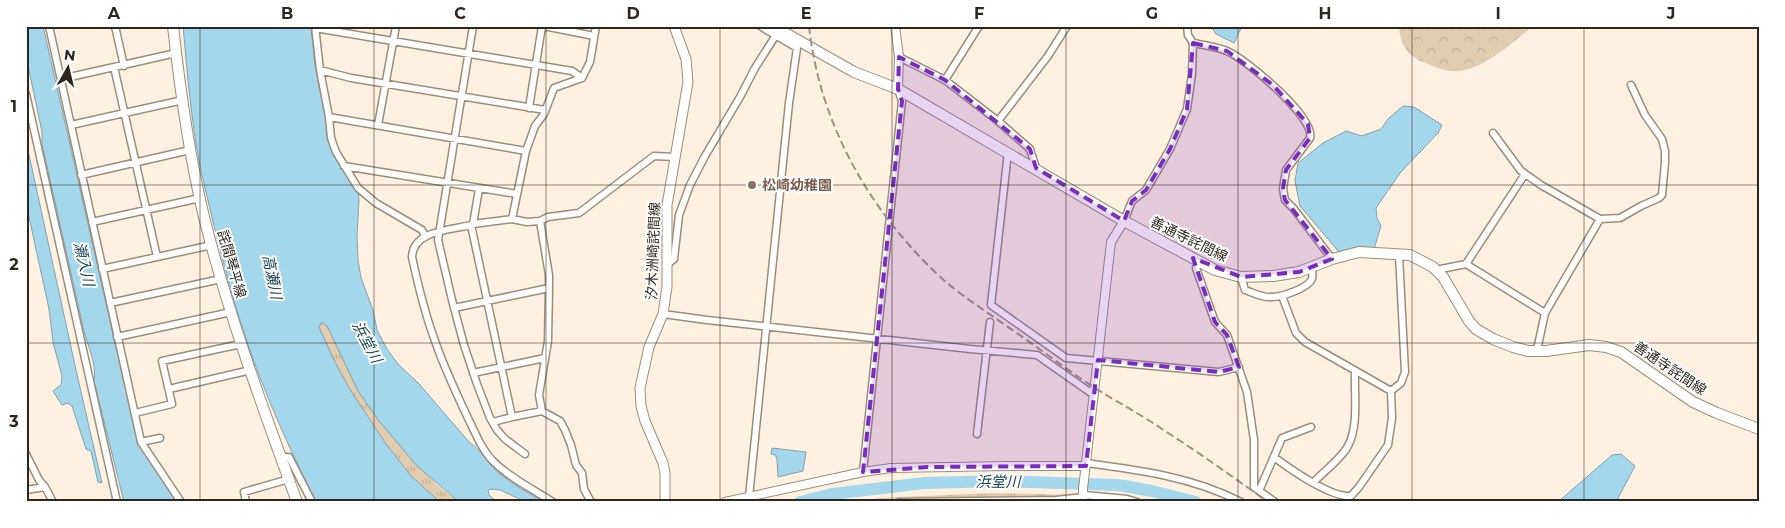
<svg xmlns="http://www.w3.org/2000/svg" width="1785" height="528" font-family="Montserrat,'Noto Sans JP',sans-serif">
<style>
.grass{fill:url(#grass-tufts)}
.forest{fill:url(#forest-crowns)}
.water{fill:#a4d7eb;stroke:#80a2ae}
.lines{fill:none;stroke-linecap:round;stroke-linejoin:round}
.river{stroke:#a4d7eb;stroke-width:12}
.minor-casing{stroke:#9b8d7a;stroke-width:9}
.tertiary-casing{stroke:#9b8d7a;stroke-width:10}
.secondary-casing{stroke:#9b8d7a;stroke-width:11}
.primary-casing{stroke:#9b8d7a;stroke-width:12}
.minor{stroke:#fff;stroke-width:6}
.tertiary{stroke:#fff;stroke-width:8}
.secondary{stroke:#fff;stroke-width:9}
.primary{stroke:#fff;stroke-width:10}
.rail{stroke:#9c9286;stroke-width:2;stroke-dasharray:8 4;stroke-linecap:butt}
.marked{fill:#7b2cbf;fill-opacity:0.2;stroke:#7b2cbf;stroke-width:4;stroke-dasharray:10 6;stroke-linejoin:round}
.grid{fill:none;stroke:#2c261f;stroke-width:1;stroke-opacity:0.55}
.education-dot{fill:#8d6e63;stroke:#fff;stroke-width:2}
.labels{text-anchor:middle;stroke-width:4;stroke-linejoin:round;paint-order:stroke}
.education-label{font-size:14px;font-weight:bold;fill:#785e54;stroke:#fff;text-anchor:start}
.street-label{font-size:14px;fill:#2c261f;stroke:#fff}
.water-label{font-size:15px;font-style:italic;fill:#194453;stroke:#fff}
.neatline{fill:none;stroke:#2c261f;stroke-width:2}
.grid-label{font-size:16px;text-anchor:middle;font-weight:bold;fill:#2c261f}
</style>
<defs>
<pattern id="grass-tufts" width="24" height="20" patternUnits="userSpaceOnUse" patternTransform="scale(1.25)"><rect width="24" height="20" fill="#e2ccb0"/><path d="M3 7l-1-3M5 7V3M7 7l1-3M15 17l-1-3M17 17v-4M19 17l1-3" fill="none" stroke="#c2af97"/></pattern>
<pattern id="forest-crowns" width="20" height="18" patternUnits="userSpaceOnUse" patternTransform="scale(1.25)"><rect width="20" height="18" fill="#e2ccb0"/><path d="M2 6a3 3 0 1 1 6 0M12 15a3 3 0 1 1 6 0" fill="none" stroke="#c2af97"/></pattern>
</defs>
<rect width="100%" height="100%" fill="#fef1e1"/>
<path class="grass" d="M321,323H323L327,326L358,391L379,421L437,485L459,502H440L411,476L386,444L349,388L335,362L319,327Z
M1080,491L1121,494L1120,502H858L878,498L991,493L1078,495Z"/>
<path class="forest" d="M1399,26H1533C1513,42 1480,73 1453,71C1443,71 1433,66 1423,62C1407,55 1400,44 1399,26Z"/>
<path class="water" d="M26,26H43L138,444L177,502H124L94,381C97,364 88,347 84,331L42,144V132L26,56Z
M183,26H311L315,66L332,148L338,163L358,190L359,200L357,236L358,260L361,278L373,310L377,330L387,349L398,364L419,384L470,443C481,449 488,465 500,474C513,485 529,493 544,502H526L500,490L490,489L488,490L489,495L497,502H459L417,466L379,421L358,391L327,326L323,323H321L319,327L335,362L349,388L386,444L411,476L440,502H316C290,450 266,397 247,342C230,292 217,239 205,188C192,135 188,80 183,26Z
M1211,26H1242L1234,43L1216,34Z
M1403,106L1414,107L1442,125L1438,133L1400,173L1376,208L1377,218L1381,226L1374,249L1339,252L1300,206L1295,181L1298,163L1323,143L1346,131L1362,136L1381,129L1388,119Z
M26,141L76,370L102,483L98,482L91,451L86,449L72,406L68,403L62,405L53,391L61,385L62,376L53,342L49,309L26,203Z
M772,448L806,452L803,471L778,477L777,459L776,458V455L771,454Z
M1621,454L1635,466L1616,502H1558L1612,455Z"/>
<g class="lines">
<path class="river" d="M800,502L832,494L924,483L1002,481L1118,485L1152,491L1196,502"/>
<defs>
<path id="minor" d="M49,26L141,442L181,502
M115,26L124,66
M315,26L320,70L329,117L331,138L336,152L358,188L376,203L422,230L425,236
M473,26L438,240L452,300L464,345L477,384L490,418L497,430L505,439L525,454
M544,26L594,36
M315,28L572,71L582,78
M1193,43C1204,45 1217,47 1227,51C1246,59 1316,118 1310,138L1286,170L1283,189L1285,200L1294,209L1332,259
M899,57L945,80L998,121L1030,149L1036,168
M114,67L157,257
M320,70L351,78L545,110
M61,79L176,53
M945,80L979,26
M26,94L117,502
M529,108L542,26
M329,117L526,151
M998,121L1048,56L1067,26
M71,125L183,100
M378,125L396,26
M1493,133L1521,171L1541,185L1600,219L1620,218L1641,206L1659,198L1662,195L1665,162V151L1662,139L1645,115L1631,85
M1008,152L991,305L1066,358L1219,372L1239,367
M344,166L517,194
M81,175L190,150
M479,189L473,224L471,225L512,417L542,411L560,421L565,430L571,445L576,465L582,473L584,489L591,502
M512,219L526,151L535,126L544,114L554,88L582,78L590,62L596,26
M540,221L549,275V288L548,341L539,395L542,411
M1124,221L1132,201L1146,190L1170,149L1187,109L1192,74L1193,43L1188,35L1187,26
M92,222L200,198
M473,224L512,219L527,222L540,221L548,217L579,213L654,156L675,157
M471,225C451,230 413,230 412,257C418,285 425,314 435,341C447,376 464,410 480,443C484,449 488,457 494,462C510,478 534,490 553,502
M1200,262L1196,268L1215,322L1227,335L1247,392L1254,440V487L1275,502
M668,264L674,259L679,215L690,185L705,156L740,97L755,68L776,35
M1466,264L1525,174
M102,269L212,245
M1436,270L1466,264L1545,313
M1241,277L1245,290C1254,293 1262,298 1272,297C1282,297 1308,288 1312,279C1313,276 1312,272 1312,267
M1282,296L1296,333L1305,342L1391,391
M110,303L221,279
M454,308L549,288
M663,314L707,320L970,349L1037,355L1094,395
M117,337L231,312
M1537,350L1545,313L1600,219
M473,373L545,358
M169,389L251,370
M1391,391L1401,383L1405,372L1399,255
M135,413L172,404L162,361L241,344
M493,422L512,417
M977,434L990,322
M141,442L160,438
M26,454L39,480L45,487L53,502
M281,457H289L312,502
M1278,460C1293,471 1332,498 1351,496L1359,487L1388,445L1392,418L1391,391
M1086,463C1139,470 1193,477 1241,502
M863,472L902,101L898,89
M1313,483C1324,471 1341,459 1348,446C1359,426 1354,393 1355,372
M26,490L45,487
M1259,491L1282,438L1311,427
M1084,495L1127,499L1137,502
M749,497L789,103L797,48L760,26
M246,502L244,492L289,479
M899,502L1056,500L1084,497"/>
<path id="tertiary" d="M895,26L899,57L898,89
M725,502L863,472L891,468L1008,466H1086
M1083,502V489L1111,242L1124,221"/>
<path id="secondary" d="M665,502V473L663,463L645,421L641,406L640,388L649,347L663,314L667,287V205L688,82L686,59L674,26"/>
<path id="primary" d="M173,26C180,90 189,155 204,217C228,314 263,408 297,502
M773,26L854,72L898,89L1124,221L1215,270L1241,277L1273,276L1299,272L1332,259L1359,252L1410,255L1433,267L1443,277L1469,321L1476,329L1493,339L1513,347L1528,351H1546L1589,345L1606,347L1621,352L1693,402L1717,413L1759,429"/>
</defs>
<use href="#minor" class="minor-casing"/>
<use href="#tertiary" class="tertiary-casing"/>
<use href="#secondary" class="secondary-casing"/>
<use href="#primary" class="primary-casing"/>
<use href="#minor" class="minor"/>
<use href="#tertiary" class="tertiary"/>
<use href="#secondary" class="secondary"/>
<use href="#primary" class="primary"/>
<path class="rail" d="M809,26C819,120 866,205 933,270C955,292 980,307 1005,325C1035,345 1064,368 1095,388C1117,402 1140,414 1162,429C1198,452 1233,477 1268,502"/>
</g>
<path class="marked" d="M1193,43L1227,51L1273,85L1308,124L1310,138L1286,170L1283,189L1285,200L1332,259L1299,272L1241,277L1193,258L1215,322L1227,335L1239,367L1219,372L1098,360L1086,466L928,467L863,472L902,101L898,89L899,57L945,80L1030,149L1036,168L1124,221L1132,201L1146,190L1170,149L1187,109Z"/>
<path class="grid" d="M200,26V502M374,26V502M546,26V502M720,26V502M892,26V502M1066,26V502M1238,26V502M1412,26V502M1584,26V502M26,185H1759M26,343H1759"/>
<circle class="education-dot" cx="752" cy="185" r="5"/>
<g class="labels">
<g class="education-label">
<text x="762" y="190">松崎幼稚園</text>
</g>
<g class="street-label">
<text transform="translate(1189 239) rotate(26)" y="5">善通寺詫間線</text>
<text transform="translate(653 251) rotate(-88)" y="5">汐木洲崎詫間線</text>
<text transform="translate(232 264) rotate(74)" y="5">詫間琴平線</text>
<text transform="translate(1670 368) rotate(34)" y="5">善通寺詫間線</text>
</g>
<g class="water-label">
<text transform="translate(84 264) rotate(77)" y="5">瀬入川</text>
<text transform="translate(272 277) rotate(79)" y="5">高瀬川</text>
<text transform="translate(367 342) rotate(62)" y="5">浜堂川</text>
<text x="998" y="487">浜堂川</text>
</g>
</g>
<rect width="1785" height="528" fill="none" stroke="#ffffff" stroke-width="55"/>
<g transform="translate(68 68) rotate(8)" stroke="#ffffff" stroke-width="4" paint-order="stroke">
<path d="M0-4L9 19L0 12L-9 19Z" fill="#2c261f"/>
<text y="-8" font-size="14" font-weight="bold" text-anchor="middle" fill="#2c261f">N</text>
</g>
<rect x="28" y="28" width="1730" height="472" class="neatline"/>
<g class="grid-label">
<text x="114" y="19">A</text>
<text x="287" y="19">B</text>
<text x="460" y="19">C</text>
<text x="633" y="19">D</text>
<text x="806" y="19">E</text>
<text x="979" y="19">F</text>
<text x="1152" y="19">G</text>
<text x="1325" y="19">H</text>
<text x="1498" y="19">I</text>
<text x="1671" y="19">J</text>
<text x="14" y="112">1</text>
<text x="14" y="270">2</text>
<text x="14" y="427">3</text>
</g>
</svg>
